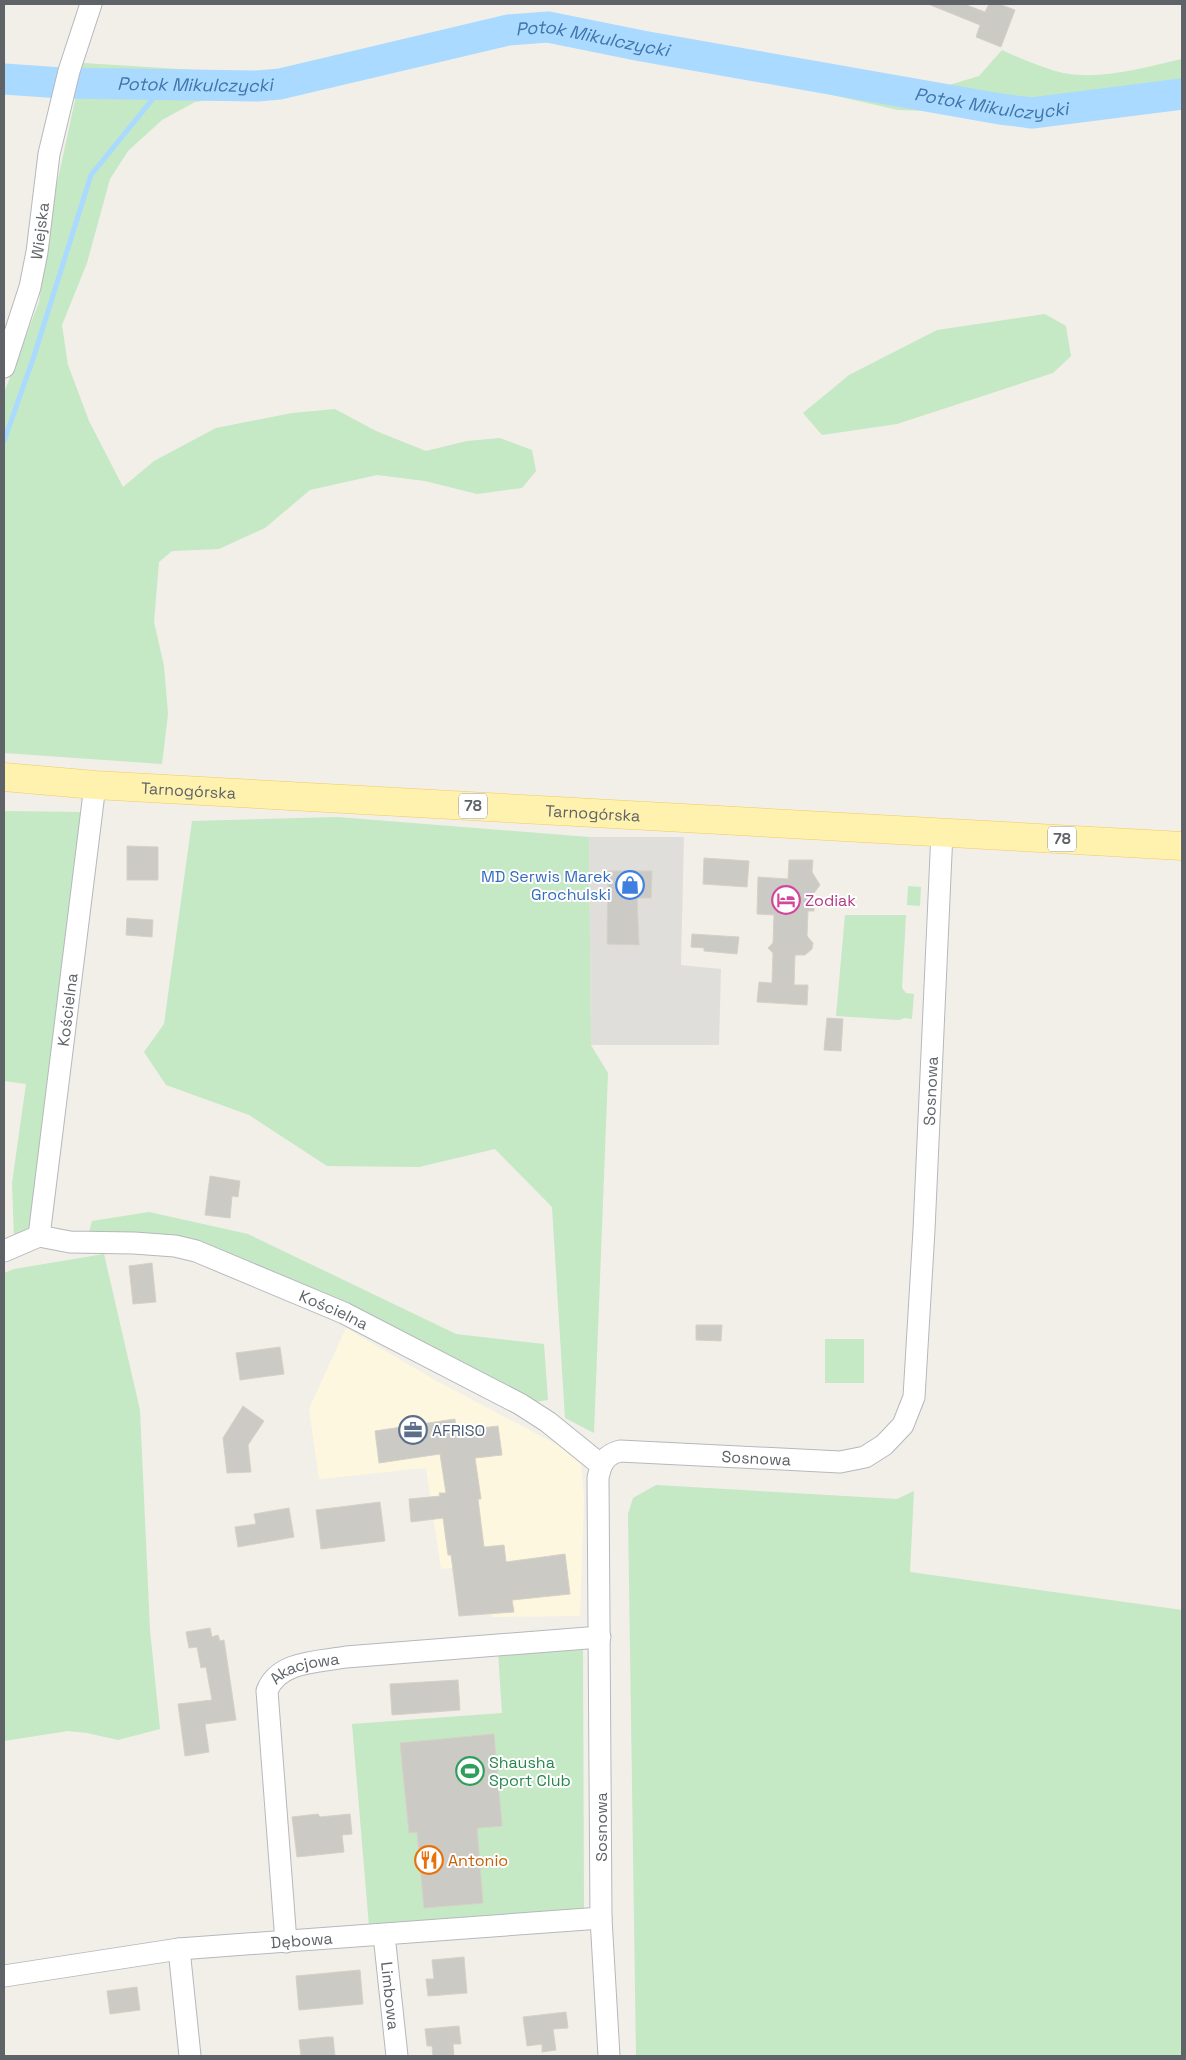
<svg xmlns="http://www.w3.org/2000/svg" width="1186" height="2060" font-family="'Space Grotesk',sans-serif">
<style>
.commercial{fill:#fef7e0}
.industrial{fill:#e0deda}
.green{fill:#c5e8c5}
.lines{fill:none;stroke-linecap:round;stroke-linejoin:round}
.stream{stroke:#aadaff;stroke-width:5}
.river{stroke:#aadaff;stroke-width:31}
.building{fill:#cccac5;stroke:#d6d1c6}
.street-casing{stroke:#b5b8bc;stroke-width:23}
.primary-casing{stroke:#f2c960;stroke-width:29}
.street{stroke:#fff;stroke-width:21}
.primary{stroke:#fff2af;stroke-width:28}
.labels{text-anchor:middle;stroke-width:4;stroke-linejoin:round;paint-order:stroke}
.shield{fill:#fff;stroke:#8f9295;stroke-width:1}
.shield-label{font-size:15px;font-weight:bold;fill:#5f6368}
.street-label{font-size:16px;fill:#5f6368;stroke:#fff}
.shop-label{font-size:16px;fill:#366cbe;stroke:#fff;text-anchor:end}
.hotel-label{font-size:16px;fill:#b23c85;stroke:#fff;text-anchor:start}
.service-label{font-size:16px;fill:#4e5e75;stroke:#fff;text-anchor:start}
.leisure-label{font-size:16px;fill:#27864d;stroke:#fff;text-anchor:start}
.food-label{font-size:16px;fill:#c56008;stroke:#fff;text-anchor:start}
.water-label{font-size:18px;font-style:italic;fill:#4174aa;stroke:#fff}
</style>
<rect width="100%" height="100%" fill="#f1efe8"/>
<path class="commercial" d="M346,1328L433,1379L569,1451L581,1463L584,1498L580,1616L492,1617L484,1565L441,1569L426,1468L319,1479L309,1409Z"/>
<path class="industrial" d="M589,837H684L681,965L721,969L719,1045H591Z"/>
<path class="green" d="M543,14L936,89L979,76L1002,50C1017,57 1033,64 1049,69C1091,84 1140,68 1182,59V104L1132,109L1058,123L1000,124L962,112L898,110L766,80L556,38L463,51L262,100L232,96L195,102L162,120L128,151L110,179L87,263L62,325L68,365L89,421L123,487L154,461L216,428L292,413L335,409L376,431L426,451L467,441L500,438L532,450L536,471L522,488L477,494L425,481L377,475L310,490L265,528L219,549L172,551L159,562L154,622L164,666L168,714L162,764L4,753V393L39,302L52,207L83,63L261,74L390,46L495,19Z
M1045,314L1066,326L1071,356L1053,373L897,424L822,435L803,413L849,375L937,330Z
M4,811L83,812L35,1231L14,1239L12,1183L26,1084L4,1081Z
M337,817L589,837L591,1045L608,1073L594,1433L565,1418L552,1207L495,1149L419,1167L327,1166L249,1115L166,1085L144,1052L164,1024L192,821Z
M908,886L921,887L920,906L907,905Z
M845,915H906L902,988L906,993L914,994L912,1019L905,1018L899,1020L836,1016Z
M149,1212L248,1234L456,1334L544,1344L548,1400L520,1404L196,1251L86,1243L92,1221Z
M104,1254L140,1410L150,1630L160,1729L118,1740L87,1733L68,1731L4,1741V1273L14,1269Z
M825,1339H864V1383H825Z
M656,1485L897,1499L914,1491L910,1572L1182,1610V2056H636L628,1514L633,1498Z
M583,1650L584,1910L369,1926L352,1724L502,1713L498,1652Z"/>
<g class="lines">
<path class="stream" d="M4,441L33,359L91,175L164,85"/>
<path class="river" id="s1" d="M4,79L62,83L257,86L280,84L508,30L548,27L642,46L1000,109L1032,113L1182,94"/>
</g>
<path class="building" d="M928,4H964L985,12L989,4H999L1015,10L1001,47L976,37L980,25Z
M127,846L158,847V880H127Z
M704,858L749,861L747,887L703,884Z
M789,860H813L812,872L820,885L814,893V911H808L807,936L813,943L812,949L805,955H795L794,985H808L807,1005L757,1002L759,982L772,983L773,953L768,948L773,943L774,915L757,914L758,877L788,879Z
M608,871H652L651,898H637L639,945L607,944Z
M127,918L153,920L152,937L126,935Z
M692,934L739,937L737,954L704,951V948L691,947Z
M827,1018L843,1019L841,1051L824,1050Z
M210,1176L240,1181L238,1197L232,1196L230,1218L205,1215Z
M152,1263L156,1302L133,1304L129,1266Z
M696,1325H722L721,1341L696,1340Z
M280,1347L284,1374L240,1380L236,1353Z
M243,1406L264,1421L248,1445L251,1472L227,1473L223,1438Z
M455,1419L456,1431L498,1426L502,1455L475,1458L481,1499H478L484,1547L504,1545L506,1562L565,1554L570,1594L512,1600L514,1612L459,1616L451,1555H448L443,1518L411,1522L409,1499L440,1496L439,1493H446L440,1454L379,1463L375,1431Z
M380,1502L385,1541L321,1549L316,1510Z
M289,1508L294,1537L238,1547L235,1527L256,1524L254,1514Z
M210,1628L212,1637L218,1635L220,1641L224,1640L236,1720L205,1724L209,1752L185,1756L178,1704L212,1700L206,1667L201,1668L197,1647L189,1648L186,1632Z
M458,1680L460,1710L392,1715L390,1684Z
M494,1734L502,1826L477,1828L483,1903L424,1908L417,1832L409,1833L400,1743Z
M318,1814L320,1817L350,1814L352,1834L342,1835L344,1852L297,1857L292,1817Z
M464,1957L467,1993L428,1996L426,1979H434L432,1960Z
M360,1970L363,2004L299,2010L296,1976Z
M137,1987L140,2010L110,2014L107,1991Z
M566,2012L568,2028L553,2029L556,2050L542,2052V2044L527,2046L523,2017Z
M459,2026L461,2044H453L454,2056H433L432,2046H427L425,2029Z
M327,2037H333L335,2056H301L299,2040Z"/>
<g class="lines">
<defs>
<g id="street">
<path id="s2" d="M4,367L30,287L37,252L49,154L69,71L91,4"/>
<path id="s3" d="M39,1236L95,785"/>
<path id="s4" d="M4,1251L39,1236L70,1242L134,1243L175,1246L196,1251L344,1313L520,1404L548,1422L601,1465"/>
<path id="s5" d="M384,1935L397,2056"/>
<path id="s6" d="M286,1942L267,1691C278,1661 318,1662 346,1657L600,1637"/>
<path d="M179,1949L190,2056"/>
<path id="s7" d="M4,1976L179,1949L601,1918"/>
<path id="s8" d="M609,2056L601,1918L598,1478C601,1463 605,1455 620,1451L840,1462L865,1457L884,1445L903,1425L914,1397L924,1230L942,832"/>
</g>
<g id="primary">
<path id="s9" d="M4,777L95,785L1182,846"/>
</g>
</defs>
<use href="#street" class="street-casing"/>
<use href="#primary" class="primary-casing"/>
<use href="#street" class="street"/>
<use href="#primary" class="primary"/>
</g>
<defs>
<symbol id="shop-ring" viewBox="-11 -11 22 22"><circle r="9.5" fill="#fff" stroke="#3f7fe0" stroke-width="1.5"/><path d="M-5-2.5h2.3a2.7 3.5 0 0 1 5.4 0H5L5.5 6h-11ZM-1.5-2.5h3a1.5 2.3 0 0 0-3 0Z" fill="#3f7fe0"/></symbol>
<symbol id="hotel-ring" viewBox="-11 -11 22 22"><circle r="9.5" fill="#fff" stroke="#d1479c" stroke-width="1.5"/><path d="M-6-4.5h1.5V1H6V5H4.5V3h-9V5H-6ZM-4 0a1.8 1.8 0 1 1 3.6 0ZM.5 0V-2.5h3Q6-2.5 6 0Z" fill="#d1479c"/></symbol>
<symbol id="office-ring" viewBox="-11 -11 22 22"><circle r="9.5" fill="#fff" stroke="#5c6f8a" stroke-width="1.5"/><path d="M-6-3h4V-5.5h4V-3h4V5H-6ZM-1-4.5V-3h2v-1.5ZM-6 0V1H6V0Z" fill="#5c6f8a"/></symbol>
<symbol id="stadium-ring" viewBox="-11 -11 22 22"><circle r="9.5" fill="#fff" stroke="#2e9e5b" stroke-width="1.5"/><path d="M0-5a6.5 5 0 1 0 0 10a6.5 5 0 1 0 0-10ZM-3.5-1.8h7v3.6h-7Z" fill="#2e9e5b"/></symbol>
<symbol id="restaurant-ring" viewBox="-11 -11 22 22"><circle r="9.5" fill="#fff" stroke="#e8710a" stroke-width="1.5"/><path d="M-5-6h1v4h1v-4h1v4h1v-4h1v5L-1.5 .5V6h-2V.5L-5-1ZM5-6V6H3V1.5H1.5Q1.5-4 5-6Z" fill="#e8710a"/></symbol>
</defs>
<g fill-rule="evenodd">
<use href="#shop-ring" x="614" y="869" width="32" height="32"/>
<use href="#hotel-ring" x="770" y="884" width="32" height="32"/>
<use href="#office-ring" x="397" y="1414" width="32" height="32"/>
<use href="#stadium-ring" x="454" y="1755" width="32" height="32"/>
<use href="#restaurant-ring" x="413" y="1844" width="32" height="32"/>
</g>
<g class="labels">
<g class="shield">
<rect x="459" y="793.5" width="28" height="25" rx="4"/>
<rect x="1048" y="826.5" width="28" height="25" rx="4"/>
</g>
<g class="shield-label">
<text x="473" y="811">78</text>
<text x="1062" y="844">78</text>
</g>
<g class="street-label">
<text dy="6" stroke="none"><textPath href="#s2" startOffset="141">Wiejska</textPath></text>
<text dy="6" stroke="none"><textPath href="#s9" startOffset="185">Tarnogórska</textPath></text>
<text dy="6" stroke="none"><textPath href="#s9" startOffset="590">Tarnogórska</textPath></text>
<text dy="6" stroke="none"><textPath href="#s3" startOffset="228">Kościelna</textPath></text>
<text dy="6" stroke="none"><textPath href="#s8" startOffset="1248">Sosnowa</textPath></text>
<text dy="6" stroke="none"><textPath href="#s4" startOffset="346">Kościelna</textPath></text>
<text dy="6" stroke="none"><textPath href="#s8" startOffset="752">Sosnowa</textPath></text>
<text dy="6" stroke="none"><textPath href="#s6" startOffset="299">Akacjowa</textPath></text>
<text transform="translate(601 1827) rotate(-90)" y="6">Sosnowa</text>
<text dy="6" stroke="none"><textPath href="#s7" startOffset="300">Dębowa</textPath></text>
<text dy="6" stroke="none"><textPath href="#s5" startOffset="61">Limbowa</textPath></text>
</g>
<g class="shop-label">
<text x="611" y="882">MD Serwis Marek<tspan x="611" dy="18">Grochulski</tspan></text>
</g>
<g class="hotel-label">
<text x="805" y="906">Zodiak</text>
</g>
<g class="service-label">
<text x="432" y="1436">AFRISO</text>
</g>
<g class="leisure-label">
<text x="489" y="1768">Shausha<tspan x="489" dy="18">Sport Club</tspan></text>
</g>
<g class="food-label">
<text x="448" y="1866">Antonio</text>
</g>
<g class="water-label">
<text dy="6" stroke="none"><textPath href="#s1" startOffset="596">Potok Mikulczycki</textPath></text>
<text dy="6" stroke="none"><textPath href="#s1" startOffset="191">Potok Mikulczycki</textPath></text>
<text dy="6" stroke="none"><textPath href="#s1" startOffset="1001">Potok Mikulczycki</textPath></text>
</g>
</g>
<rect width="1186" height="2060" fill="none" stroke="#5f6368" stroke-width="10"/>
</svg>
